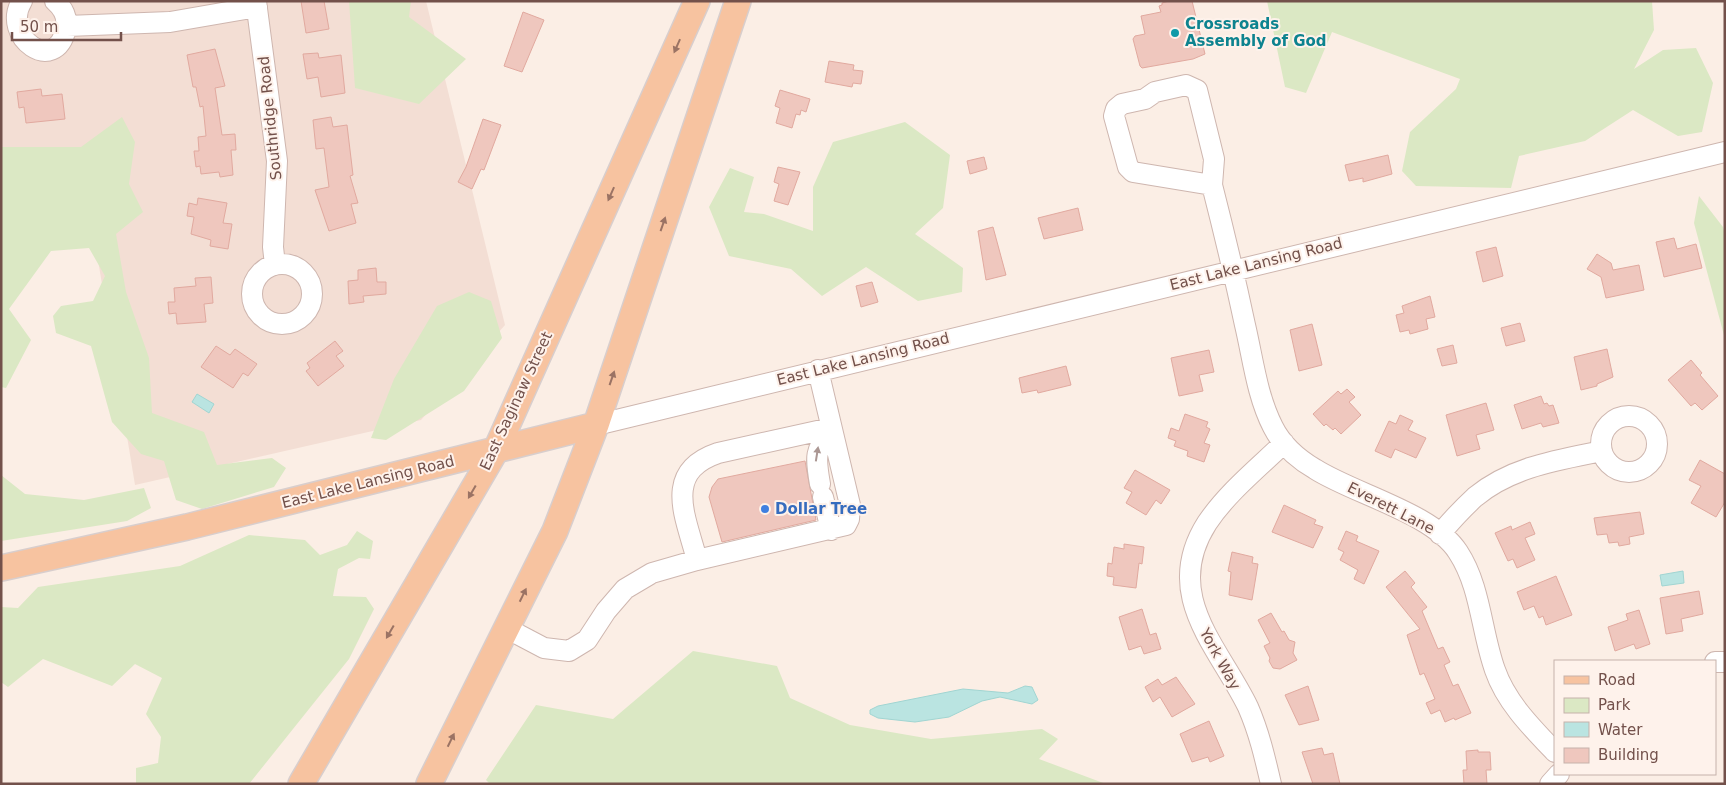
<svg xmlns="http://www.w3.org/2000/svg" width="1726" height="785" font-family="'DejaVu Sans',sans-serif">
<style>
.residential{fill:#f3ded4}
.green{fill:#dbe8c4}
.water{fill:#bae4e1;stroke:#a1d5d2}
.building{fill:#efc7be;stroke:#e1a99f}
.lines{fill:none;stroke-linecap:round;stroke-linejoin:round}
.minor-casing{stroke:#ceb6af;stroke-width:22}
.major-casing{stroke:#d8cecd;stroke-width:28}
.minor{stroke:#fff;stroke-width:20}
.major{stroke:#f7c3a0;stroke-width:25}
.oneway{fill:#9b7364}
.oneway2{fill:#ab9793}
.culture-dot{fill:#0f9aa8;stroke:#fef2eb;stroke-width:2}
.shop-dot{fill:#3f7fe0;stroke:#fef2eb;stroke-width:2}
.labels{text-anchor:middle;stroke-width:4;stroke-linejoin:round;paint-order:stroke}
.culture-label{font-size:15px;font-weight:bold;fill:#0d838f;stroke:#fef2eb;text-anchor:start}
.street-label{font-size:15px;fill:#73514b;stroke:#fef2eb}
.shop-label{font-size:15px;font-weight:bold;fill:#366cbe;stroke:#fef2eb;text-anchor:start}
</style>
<rect width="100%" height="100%" fill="#fbeee5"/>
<path class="residential" d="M1,1H426L505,325L421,420L135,485L86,187L1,171Z"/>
<path class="green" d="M349,1H411L409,17L466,59L419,104L355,88Z
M1267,1H1652L1654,30L1634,69L1663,50L1696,48L1713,83L1702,132L1678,136L1633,110L1585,141L1519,156L1511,188L1416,186L1402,171L1410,132L1456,89L1460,79L1332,32L1306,93L1285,87Z
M122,117L135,142L129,184L143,212L116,234L126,292L149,358L152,413L204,432L217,465L272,458L286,468L274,487L202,509L176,500L164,461L141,454L112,422L91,346L56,333L53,316L61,306L93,301L105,276L89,248L51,251L9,309L31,340L6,388L1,387V147H81Z
M905,122L950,155L943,208L915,234L963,268L962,292L918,301L866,267L822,296L791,269L729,256L709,207L730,168L754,177L744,212L764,214L813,231V187L833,142Z
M1699,196L1723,227L1725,235V339L1694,223Z
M469,292L491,301L502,338L464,391L386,440L371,438L394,379L437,306Z
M1,475L25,494L84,500L144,488L151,508L127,521L1,541Z
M357,531L373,541L370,559L359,558L338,569L333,596L366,597L374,609L349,659L249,784H136V768L158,763L161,737L146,714L162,678L135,664L112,686L43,659L8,687L1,682V607L18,608L38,587L180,566L249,535L305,540L320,555L347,545Z
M693,651L777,666L790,698L850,725L931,739L1042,729L1058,739L1039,759L1106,784H490L486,780L536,705L613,719Z"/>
<path class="water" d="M197,394L214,404L209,413L192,402Z
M1683,571L1684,583L1662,586L1660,575Z
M1025,686L1032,687L1038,700L1032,704L1000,697L982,701L949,717L915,722L878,718L870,714V710L878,706L963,689L1008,693Z"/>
<path class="building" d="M301,1H324L329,29L306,33Z
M1169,1H1192L1205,54L1193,59L1142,68L1140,66L1133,39L1135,36L1145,34L1141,16L1161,12L1159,6L1162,5V3Z
M523,12L544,20L522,72L504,66Z
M215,49L225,86L215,88L222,135L235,134L236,150H231L233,175L220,177L219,172L201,174L200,166L196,167L194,151H199L198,137L206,136L203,106L200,107L196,87H193L187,55Z
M318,53L319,58L341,55L345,93L321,97L318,77L307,79L303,54Z
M829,61L854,65L853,70L863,71L861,84L853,83L852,87L825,82Z
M41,89L42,96L62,94L65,119L26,123L24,107L19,108L17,92Z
M780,90L810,99L806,112L801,110L800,115L796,114L792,128L776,123L780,108L775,106Z
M331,117L333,127L347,125L353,175L350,176L358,203L351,204L356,223L329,231L315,190L329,187L324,148L316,149L313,120Z
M483,119L501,125L484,170L481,169L472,189L458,182L466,167Z
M1388,155L1392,174L1363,182V178L1349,181L1345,165Z
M984,157L987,169L970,174L967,161Z
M778,167L800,172L788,205L774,201L779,184L774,182Z
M198,198L227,203L223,223L232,224L228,249L210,246L211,240L191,234L194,217L187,216L189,203L197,205Z
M1078,208L1083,230L1044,239L1038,218Z
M993,227L1006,275L986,280L978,231Z
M1674,238L1677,249L1696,244L1702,268L1664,277L1656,242Z
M1496,247L1503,276L1483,282L1476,252Z
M1597,254L1611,263L1613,270L1639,265L1644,290L1606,298L1601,277L1587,269Z
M376,268L377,282H386V294L363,296L364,302L349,304L348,281L358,280V270Z
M211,277L213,303L204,304L206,322L177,324L176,313L169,314L168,302H175L174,288L196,286L195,278Z
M872,282L878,302L861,307L856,286Z
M1430,296L1435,317L1426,319L1428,329L1410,334L1409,330L1400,332L1396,315L1404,313L1402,306Z
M1520,323L1525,341L1506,346L1501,328Z
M1312,324L1322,365L1299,371L1290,330Z
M335,341L343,351L336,356L344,366L318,386L306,371L310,368L307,363Z
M1453,345L1457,363L1442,366L1437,349Z
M216,346L230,355L235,349L257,364L248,376L243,373L233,388L201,367Z
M1607,349L1613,377L1597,384V386L1581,390L1574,357Z
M1209,350L1214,372L1199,375L1203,391L1179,396L1171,358Z
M1691,360L1702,373L1700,375L1718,396L1702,410L1695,403L1691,406L1668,380Z
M1066,366L1071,385L1038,393L1037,390L1022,393L1019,378Z
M1347,389L1355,397L1349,402L1361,415L1341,434L1335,428L1333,430L1326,424L1324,426L1313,414L1338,391L1341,394Z
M1541,396L1544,404L1547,403L1549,406L1553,405L1559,423L1543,427L1541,423L1522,429L1514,405Z
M1486,403L1494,430L1476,435L1480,449L1457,456L1446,415Z
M1185,414L1208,422L1206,427L1210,429L1204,443L1210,445L1204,462L1187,456L1188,451L1174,446L1176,441L1168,438L1171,428L1179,431Z
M1400,415L1413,421L1408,430L1426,438L1416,458L1395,449L1391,458L1375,451L1389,421L1396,424Z
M1700,460L1725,474V502L1716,517L1691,503L1701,486L1689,480Z
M805,461L816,520L722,542L709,497L712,487L718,479Z
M1135,470L1170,490L1161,504L1156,500L1146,515L1126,503L1132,492L1124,488Z
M1284,505L1316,520L1314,524L1323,527L1313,548L1272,532Z
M1640,512L1644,534L1629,537L1630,544L1619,546L1618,542L1609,543L1607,534L1597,535L1594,518Z
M1530,522L1535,534L1525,538L1535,560L1517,568L1513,559L1508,561L1495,533L1511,526L1512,530Z
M1346,531L1358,536L1356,541L1379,551L1364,584L1354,579L1358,570L1340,560L1344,552L1338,549Z
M1124,544L1144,547L1142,564L1139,563L1136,588L1113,585L1114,577L1107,576L1108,563L1112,564L1114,547L1124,549Z
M1232,552L1253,557L1252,563L1258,564L1252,600L1229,595L1231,572L1228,571Z
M1405,571L1415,583L1411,587L1427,607L1422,611L1438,649L1443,647L1450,662L1444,665L1453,686L1458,684L1471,713L1455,720L1454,718L1445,722L1440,710L1431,714L1426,703L1435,699L1424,673L1420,675L1407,635L1420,629L1386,587Z
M1556,576L1572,615L1546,625L1543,616L1539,618L1534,606L1524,610L1517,592Z
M1699,591L1703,614L1681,619L1683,631L1666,634L1660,598Z
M1142,609L1150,635L1156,633L1161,649L1144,654L1141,646L1129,650L1119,617Z
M1639,610L1650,644L1636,649L1634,644L1615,651L1608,627L1628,620L1626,614Z
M1271,613L1282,632L1284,631L1289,640L1295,642L1293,653L1297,660L1280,669L1273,668L1269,661L1270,658L1264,646L1270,643L1258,620Z
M1176,677L1195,704L1172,717L1160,697L1153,702L1145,687L1158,679L1162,685Z
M1308,686L1319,720L1299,725L1285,695Z
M1209,721L1224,756L1210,762L1208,757L1192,762L1180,734Z
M1322,748L1324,755L1333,753L1340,784H1313L1302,752Z
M1478,750V752H1490L1491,770H1486L1487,784H1464L1463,770H1467L1466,751Z"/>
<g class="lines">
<defs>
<path id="minor" d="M22,1C0,37 56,77 66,28C68,18 63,8 55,1
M256,1L277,161L273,247L275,265
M67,26L170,22L257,7
M1212,185L1133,172L1128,167L1114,116L1116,109L1122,104L1145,99L1155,92L1186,85L1197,90L1214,159L1212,185C1224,232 1235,278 1245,325C1253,359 1257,396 1273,427C1282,445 1298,459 1315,469C1354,494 1433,513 1458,552C1481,587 1481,631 1495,670C1506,702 1532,728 1555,752
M252 294a30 30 0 1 1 60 0a30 30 0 1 1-60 0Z
M1601 444a28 28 0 1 1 56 0a28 28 0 1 1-56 0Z
M596,425L1725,152
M820,484C815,456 815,451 831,428
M823,497L831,530
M1440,534C1451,521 1463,508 1475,497C1511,467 1558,460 1602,451
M697,560C686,517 662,472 718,453L831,428
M506,628L544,648L569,651L587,640L606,611L625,589L652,573L697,560L846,525L849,519L850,505L818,370
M1715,662H1725
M1271,784C1265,758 1259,732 1248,707C1219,647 1161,595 1207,523C1227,493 1258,468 1284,443
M1550,784L1559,774"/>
<path id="major" d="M1,568L187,527L596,425
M301,784L496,450L697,1
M429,784L555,531L596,425L738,1"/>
</defs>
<use href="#minor" class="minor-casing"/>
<use href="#major" class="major-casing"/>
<use href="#minor" class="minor"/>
<use href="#major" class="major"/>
</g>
<defs><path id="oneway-solid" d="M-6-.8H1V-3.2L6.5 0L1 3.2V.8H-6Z" transform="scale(1.25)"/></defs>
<g class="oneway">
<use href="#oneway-solid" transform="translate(677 46) rotate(114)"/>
<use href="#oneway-solid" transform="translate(611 194) rotate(114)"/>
<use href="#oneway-solid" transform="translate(663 224) rotate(-71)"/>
<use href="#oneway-solid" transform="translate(612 378) rotate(-71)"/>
<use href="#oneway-solid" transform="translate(472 492) rotate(120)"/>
<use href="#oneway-solid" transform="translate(523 595) rotate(-64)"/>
<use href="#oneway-solid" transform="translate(390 632) rotate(120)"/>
<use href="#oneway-solid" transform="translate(451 740) rotate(-64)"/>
</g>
<use class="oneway2" href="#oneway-solid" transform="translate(817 454) rotate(-81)"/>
<circle class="culture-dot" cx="1175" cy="33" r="5"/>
<circle class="shop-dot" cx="765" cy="509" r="5"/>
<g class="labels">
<g class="culture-label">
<text x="1185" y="29">Crossroads<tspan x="1185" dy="17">Assembly of God</tspan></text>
</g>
<g class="street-label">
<text transform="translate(270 118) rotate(-96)" y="5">Southridge Road</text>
<text transform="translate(1256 264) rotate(-14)" y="5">East Lake Lansing Road</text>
<text transform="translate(863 359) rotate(-14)" y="5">East Lake Lansing Road</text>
<text transform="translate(516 401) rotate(-65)" y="5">East Saginaw Street</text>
<text transform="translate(368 482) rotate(-14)" y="5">East Lake Lansing Road</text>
<text transform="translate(1391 508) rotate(27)" y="5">Everett Lane</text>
<text transform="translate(1220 659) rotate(61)" y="5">York Way</text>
</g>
<g class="shop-label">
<text x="775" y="514">Dollar Tree</text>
</g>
</g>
<rect width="1726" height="785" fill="none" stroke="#73514b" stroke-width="5"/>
<rect x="1554" y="660" width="162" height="115" fill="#fef2eb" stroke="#c6b2ab"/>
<rect x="1564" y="676" width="25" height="8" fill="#f7c3a0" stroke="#c6b2ab"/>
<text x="1598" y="685" font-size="15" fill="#73514b">Road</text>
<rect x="1564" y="698" width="25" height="15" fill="#dbe8c4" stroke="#c6b2ab"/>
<text x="1598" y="710" font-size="15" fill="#73514b">Park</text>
<rect x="1564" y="722" width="25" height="15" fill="#bae4e1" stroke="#c6b2ab"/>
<text x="1598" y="735" font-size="15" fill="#73514b">Water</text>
<rect x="1564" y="748" width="25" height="15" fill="#efc7be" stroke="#c6b2ab"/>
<text x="1598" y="760" font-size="15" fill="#73514b">Building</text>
<path d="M12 32v8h109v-8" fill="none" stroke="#73514b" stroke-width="2.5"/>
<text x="20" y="32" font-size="15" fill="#73514b" stroke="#fef2eb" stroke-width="4" paint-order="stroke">50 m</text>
</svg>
